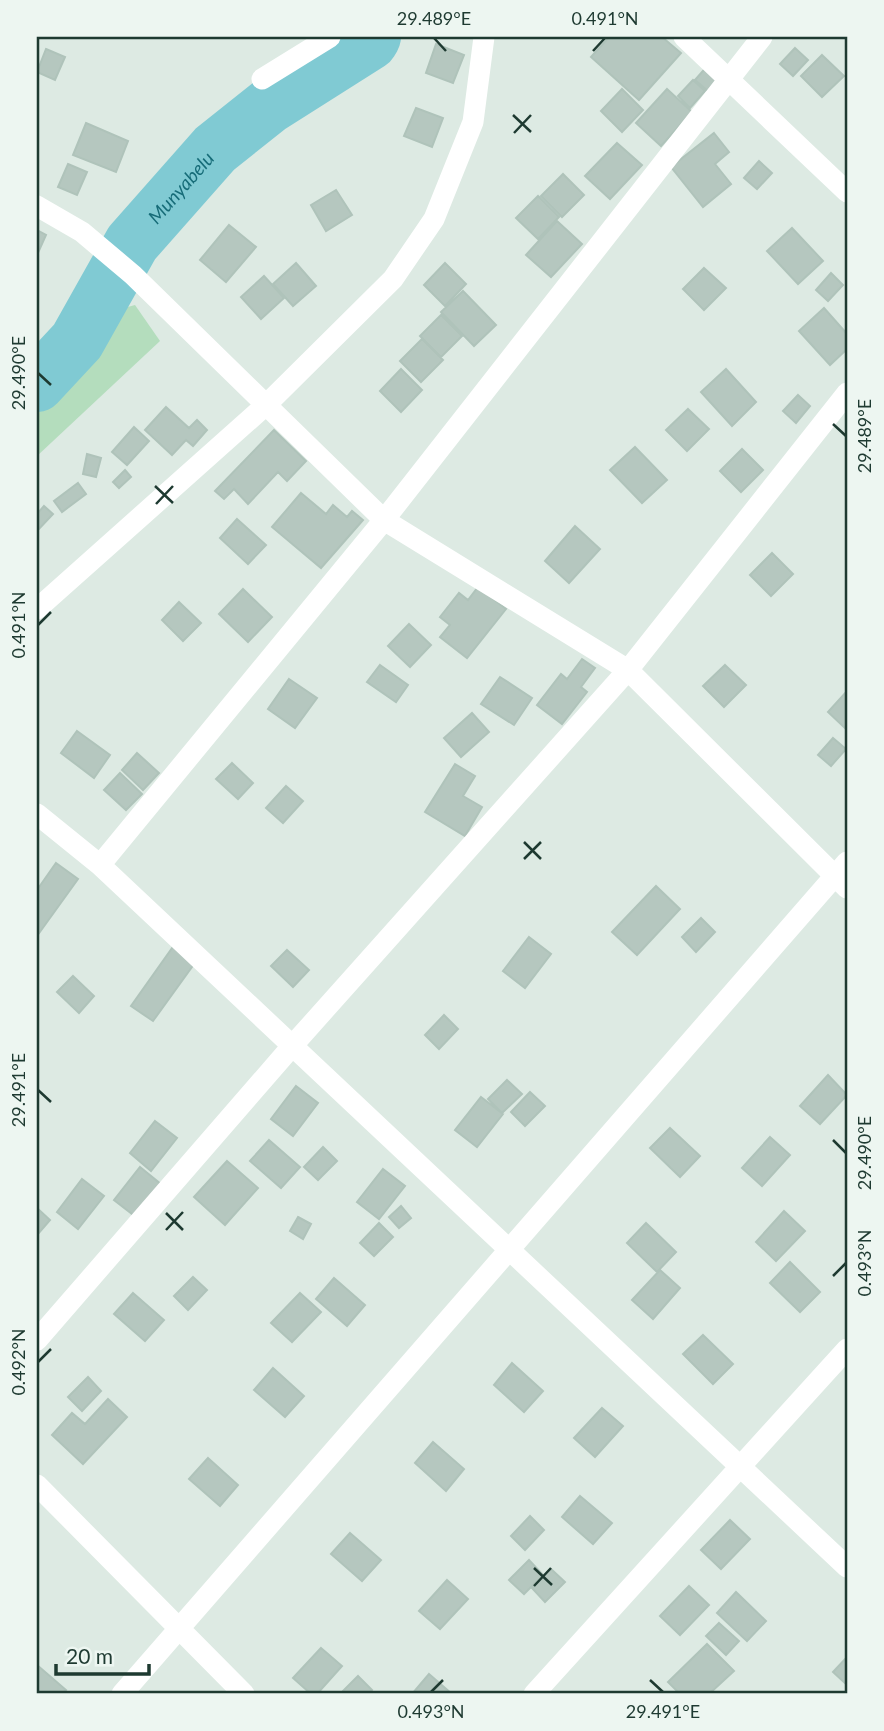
<svg xmlns="http://www.w3.org/2000/svg" width="884" height="1731" font-family="Lato,sans-serif">
<style>
.green{fill:#b4ddbd}
.lines{fill:none;stroke-linecap:round;stroke-linejoin:round}
.river{stroke:#80cad3;stroke-width:56}
.building{fill:#b5c7bf;stroke:#afc3ba;stroke-width:2}
.minor{stroke:#fff;stroke-width:21}
.ticks{fill:none;stroke:#1e3a31;stroke-width:2.5}
.labels{text-anchor:middle;stroke-width:5;stroke-linejoin:round;paint-order:stroke}
.water-label{font-size:19px;font-style:italic;fill:#166c78;stroke:#edf6f1}
.neatline{fill:none;stroke:#1e3a31;stroke-width:2.5}
.ticks-label{font-size:18px;text-anchor:middle;fill:#1e3a31}
</style>
<rect width="100%" height="100%" fill="#ddeae3"/>
<path class="green" d="M135,305L160,341L37,456V356L77,321Z"/>
<g class="lines">
<path class="river" id="s1" d="M37,384L77,341L132,243L215,149L269,106L370,42L373,37"/>
</g>
<path class="building" d="M609,37H662L681,53L639,100L591,57Z
M436,44L464,55L453,83L426,73Z
M795,48L808,60L793,76L780,64Z
M46,49L65,57L55,80L37,72Z
M822,55L844,76L822,97L801,76Z
M710,63L723,75L708,91L695,80Z
M693,80L705,91L690,108L678,96Z
M622,89L643,110L622,132L601,111Z
M667,89L692,112L661,146L636,123Z
M416,108L443,118L432,147L404,136Z
M86,123L128,141L116,172L73,155Z
M714,133L729,152L715,164L731,184L703,207L671,167Z
M617,143L642,165L610,199L585,176Z
M759,161L772,173L757,189L744,178Z
M68,164L87,172L77,195L58,187Z
M563,174L584,195L562,217L541,196Z
M336,190L352,215L326,231L311,205Z
M538,196L559,217L538,239L516,218Z
M557,221L582,244L551,277L526,255Z
M229,225L256,247L226,282L200,260Z
M792,228L823,261L798,284L767,251Z
M37,230L46,235L37,255Z
M296,263L316,286L293,306L273,284Z
M445,263L466,284L445,306L424,285Z
M704,268L726,288L704,310L683,289Z
M831,273L843,285L828,301L816,290Z
M264,276L284,298L261,319L241,297Z
M463,291L496,325L474,346L441,312Z
M824,308L847,334V349L830,365L799,331Z
M441,315L462,336L441,357L420,336Z
M422,339L443,360L421,382L400,361Z
M401,369L422,390L401,412L380,391Z
M726,369L756,402L732,426L701,392Z
M798,395L810,406L796,423L783,411Z
M166,407L189,428L197,420L207,430L193,446L186,440L172,455L145,430Z
M688,409L709,429L687,451L666,430Z
M134,427L149,441L127,465L112,452Z
M274,430L306,461L287,481L278,472L248,504L234,489L224,499L215,491Z
M635,447L667,480L642,503L610,470Z
M742,449L763,470L741,492L720,471Z
M87,454L101,458L96,477L83,474Z
M125,470L131,477L119,488L113,482Z
M78,483L86,494L62,512L54,501Z
M301,493L326,514L333,505L347,517L352,511L363,520L321,568L272,527Z
M44,506L53,514L37,531V514Z
M237,519L266,545L248,564L220,538Z
M575,526L600,549L569,583L545,561Z
M772,553L793,574L771,596L750,575Z
M478,587L506,609L467,658L440,637L450,625L440,617L459,593L468,600Z
M243,589L272,617L248,642L219,614Z
M179,602L201,623L183,641L162,620Z
M409,624L431,645L410,667L388,646Z
M582,659L595,668L581,687L587,692L562,724L537,705L561,674L567,679Z
M380,665L408,685L396,702L367,682Z
M725,665L746,685L724,707L703,686Z
M500,677L532,698L514,725L481,704Z
M289,679L317,698L295,728L268,709Z
M847,691V730L828,712Z
M472,713L489,732L461,757L444,738Z
M77,731L110,755L94,778L61,753Z
M833,738L846,749L831,766L818,755Z
M137,753L159,773L143,790L122,770Z
M232,763L253,783L238,799L216,779Z
M455,764L475,776L463,796L482,807L465,836L425,812Z
M120,773L142,794L126,810L104,790Z
M286,786L303,801L283,823L266,808Z
M56,863L78,879L37,936V890Z
M656,886L680,909L637,955L612,932Z
M701,918L715,932L696,952L682,937Z
M529,937L551,954L525,988L503,971Z
M175,944L197,960L153,1021L131,1006Z
M287,950L309,970L293,987L271,966Z
M73,976L94,996L79,1013L57,992Z
M444,1015L458,1029L439,1049L425,1035Z
M828,1075L847,1095L820,1124L800,1106Z
M507,1080L522,1094L502,1113L488,1099Z
M296,1086L318,1103L293,1136L271,1119Z
M530,1092L545,1106L525,1126L511,1112Z
M481,1097L503,1114L477,1147L455,1130Z
M155,1121L177,1138L151,1171L130,1153Z
M670,1128L700,1156L680,1177L650,1148Z
M770,1137L790,1155L762,1186L742,1168Z
M269,1140L300,1167L281,1188L250,1161Z
M323,1147L337,1161L318,1180L304,1167Z
M227,1161L258,1188L225,1225L194,1197Z
M140,1167L162,1185L136,1217L114,1200Z
M383,1169L405,1186L379,1219L357,1202Z
M82,1179L104,1196L78,1229L57,1212Z
M401,1206L411,1218L399,1228L389,1217Z
M37,1208L50,1220L37,1235Z
M784,1211L805,1231L776,1261L756,1242Z
M298,1217L311,1224L303,1239L290,1231Z
M379,1223L393,1237L374,1256L360,1243Z
M646,1223L676,1252L657,1272L627,1243Z
M790,1262L820,1292L800,1312L770,1283Z
M660,1270L680,1288L653,1319L632,1300Z
M193,1277L207,1290L188,1310L174,1296Z
M334,1278L365,1305L347,1326L316,1299Z
M133,1293L164,1320L145,1341L114,1314Z
M300,1293L321,1312L292,1342L271,1323Z
M703,1335L733,1364L713,1384L683,1354Z
M512,1363L543,1391L524,1412L494,1385Z
M273,1368L304,1396L285,1417L254,1390Z
M88,1377L101,1391L82,1411L68,1397Z
M108,1399L127,1417L83,1464L52,1435L72,1413L85,1424Z
M602,1408L623,1426L595,1457L574,1438Z
M433,1442L464,1469L446,1491L415,1463Z
M208,1458L238,1485L220,1506L189,1479Z
M580,1496L612,1523L593,1544L562,1517Z
M530,1516L544,1530L525,1550L511,1536Z
M730,1520L750,1539L721,1569L701,1550Z
M350,1533L381,1560L362,1581L331,1554Z
M529,1560L543,1575L524,1594L509,1580Z
M551,1569L565,1582L545,1602L532,1588Z
M447,1580L468,1599L440,1629L419,1611Z
M689,1586L709,1605L680,1635L660,1616Z
M736,1592L766,1621L747,1641L717,1613Z
M719,1623L739,1641L726,1655L706,1636Z
M707,1644L734,1671L709,1694H680L668,1682Z
M321,1648L342,1666L317,1694H311L293,1678Z
M847,1657V1685L833,1672Z
M37,1665L66,1690L62,1694H37Z
M429,1674L452,1694H412Z
M358,1676L372,1690L368,1694H340Z"/>
<g class="lines">
<path class="minor" d="M684,37L847,192
M262,79L330,37
M37,206L82,232L133,275L384,520L628,670L847,888
M37,609L267,404L393,279L434,219L473,122L484,37
M37,814L100,865L847,1567
M100,865L384,520L762,37
M37,1340L293,1045L628,670L847,393
M37,1485L244,1694
M122,1694L847,862
M534,1694L847,1349"/>
</g>
<path class="ticks" d="M434,38L446,51M593,51L605,38M513,115L531,132M514,133L531,115M38,373L51,385M833,424L846,436M155,486L173,503M156,504L173,486M38,625L51,612M524,842L541,859M524,859L541,842M38,1090L51,1102M833,1140L846,1153M166,1213L183,1230M166,1230L183,1212M833,1276L846,1263M38,1362L51,1349M534,1568L552,1585M534,1586L551,1568M650,1680L663,1692M431,1692L443,1680"/>
<g class="labels">
<g class="water-label">
<text dy="7" stroke="none"><textPath href="#s1" startOffset="245">Munyabelu</textPath></text>
</g>
</g>
<rect width="884" height="1731" fill="none" stroke="#edf6f1" stroke-width="77"/>
<path d="M56 1664v10h93v-10" fill="none" stroke="#1e3a31" stroke-width="3.5"/>
<text x="66" y="1664" font-size="21" fill="#1e3a31" stroke="#edf6f1" stroke-width="5" paint-order="stroke">20 m</text>
<rect x="38" y="38" width="808" height="1654" class="neatline"/>
<g class="ticks-label">
<text x="434" y="25">29.489°E</text>
<text x="605" y="25">0.491°N</text>
<text transform="translate(19 373) rotate(-90)" y="6">29.490°E</text>
<text transform="translate(865 436) rotate(-90)" y="6">29.489°E</text>
<text transform="translate(19 625) rotate(-90)" y="6">0.491°N</text>
<text transform="translate(19 1090) rotate(-90)" y="6">29.491°E</text>
<text transform="translate(865 1153) rotate(-90)" y="6">29.490°E</text>
<text transform="translate(865 1263) rotate(-90)" y="6">0.493°N</text>
<text transform="translate(19 1362) rotate(-90)" y="6">0.492°N</text>
<text x="431" y="1718">0.493°N</text>
<text x="663" y="1718">29.491°E</text>
</g>
</svg>
